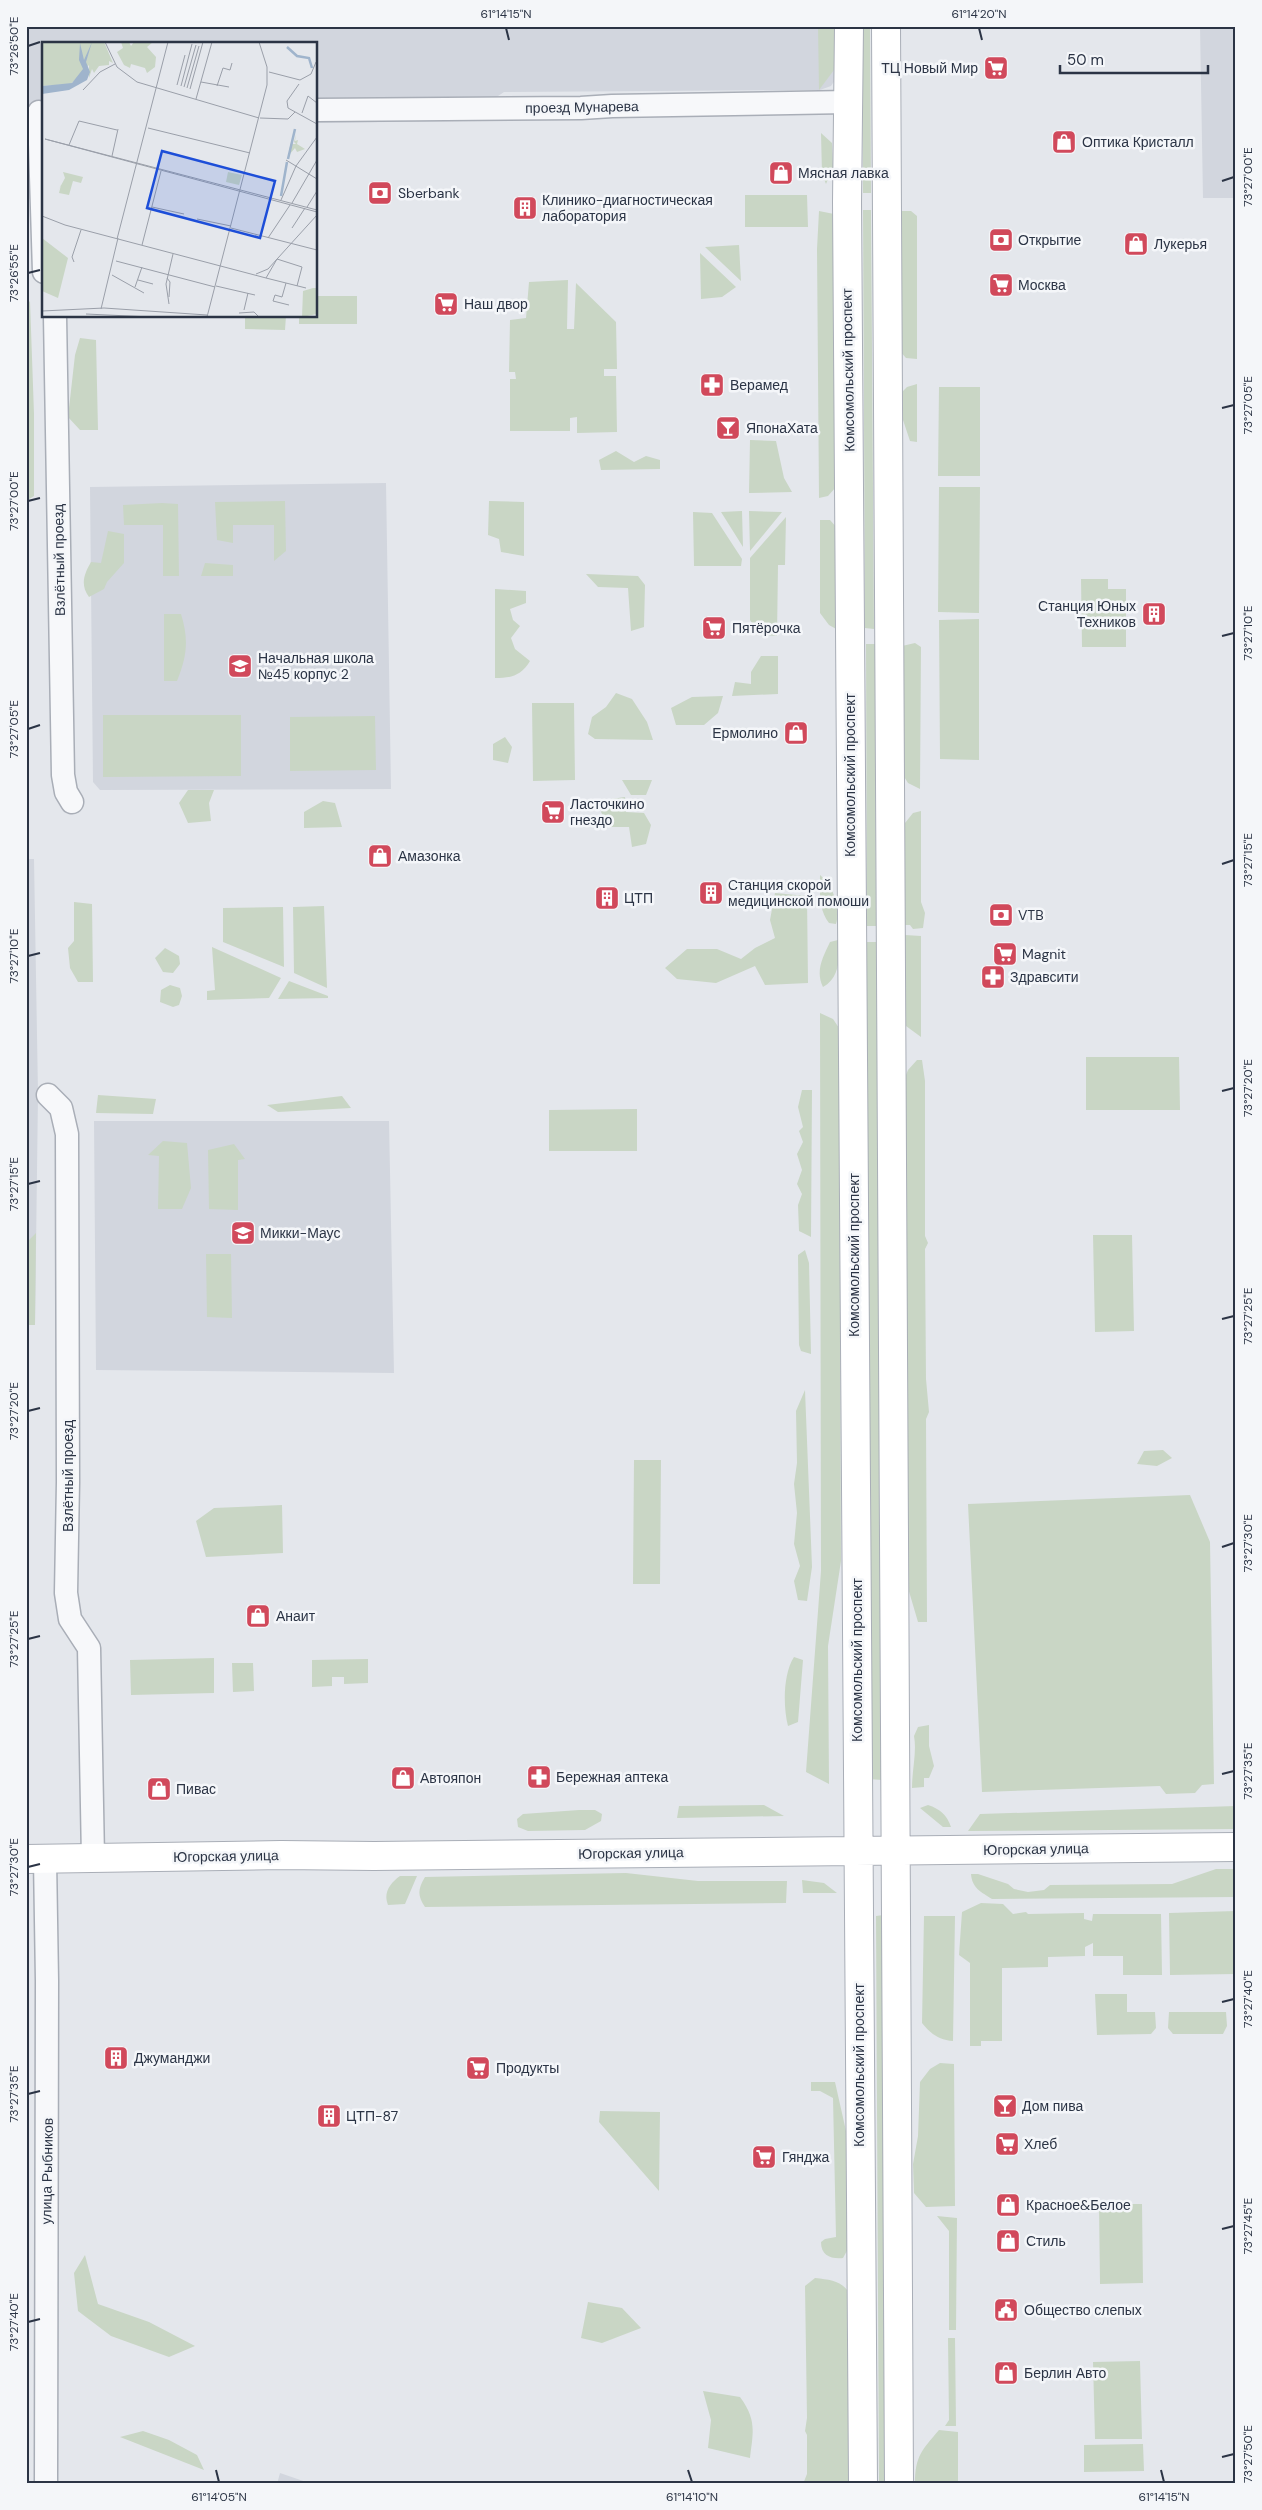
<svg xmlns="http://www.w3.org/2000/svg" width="1262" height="2510" font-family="'DM Sans',sans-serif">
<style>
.built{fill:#d2d6de}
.green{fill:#c9d6c5}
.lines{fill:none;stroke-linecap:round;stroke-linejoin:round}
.street-casing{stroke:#a9aeb7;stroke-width:25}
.secondary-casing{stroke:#a9aeb7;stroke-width:30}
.street{stroke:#f7f8fa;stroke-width:22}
.secondary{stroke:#fff;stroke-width:28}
.ticks{fill:none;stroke:#2b3445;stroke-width:2}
.labels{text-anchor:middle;stroke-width:5;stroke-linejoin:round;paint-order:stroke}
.poi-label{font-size:14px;fill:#2b3445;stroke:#f4f6f9;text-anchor:start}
.street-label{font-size:14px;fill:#2b3445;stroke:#f4f6f9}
.inset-river{fill:none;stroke:#9fb4cc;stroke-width:2.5}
.inset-road{fill:none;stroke:#9a9fa9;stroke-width:1}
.view{fill:#1d4ed8;fill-opacity:0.15;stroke:#1d4ed8;stroke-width:2.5}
.inset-edge{fill:none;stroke:#2b3445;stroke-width:2.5}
.neatline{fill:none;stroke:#2b3445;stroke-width:2}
.ticks-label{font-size:12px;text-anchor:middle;fill:#2b3445}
</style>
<rect width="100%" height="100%" fill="#e4e7ec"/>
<path class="built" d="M26,26H836L837,77L831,86L820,90L504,92L461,121L316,123V44H44V127H26Z
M1200,26H1236V198H1203Z
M26,163L30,174L31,199H26Z
M386,483L391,789L100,790L93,782L90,487Z
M26,859H34L38,1094L35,1325H26Z
M94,1121H389L394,1373L96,1370Z
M280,2473L312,2484H277Z"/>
<path class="green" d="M818,26H834V70L819,90Z
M862,26H870L871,193H863Z
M821,133L832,143L833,167L826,184L822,174Z
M745,195H807L808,227H745Z
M863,210H871L874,629L865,628Z
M819,211L834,214L836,487L828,496L819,498L817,249Z
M898,211H911L917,216V359L906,358L899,350Z
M739,245L741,281L705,247Z
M700,253L736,287L722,297L701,299Z
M568,280L567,329H574L576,283L616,322L617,369H604V376H616L617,432L577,433V417L570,418V431H510V379H516L515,372H509L510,320L526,318L529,282Z
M316,296H357V324H299V316H316Z
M30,301L34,414V496L26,501V306Z
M245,316H286L285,330L245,329Z
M80,338L96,340L98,430H80L68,417L75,355Z
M917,384V442L910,441L900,411L901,393L907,387Z
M939,387H980V476H938Z
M750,440L776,441L784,478L792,492L749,493Z
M616,451L634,462L646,456L660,460V469L601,470L599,460Z
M939,487H980L979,613L938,612Z
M285,501L286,551L274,561V525H233V543L217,540L215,502Z
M489,501L524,502V556L501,552L499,539L488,535Z
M162,503L178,504L179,576H163V525H124L123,505Z
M742,511L743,547L721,512Z
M749,511L782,512L750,551Z
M693,512L712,513L742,559L741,566H694Z
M786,517L785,565H778L777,636L760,635L750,620V558Z
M820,520H830L838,529V630L829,625L820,613Z
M108,531L124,534V563L107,582L104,589L89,597C80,585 84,574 91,562L101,563Z
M205,563L233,565V576H201Z
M586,574L638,576L645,585L644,627L631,631L628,588L598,587Z
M1081,579H1108V589H1126V647H1082Z
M495,589L526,591V603L510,609L513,620L520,626L511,638L515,649L530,661C521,676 511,678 495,678Z
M164,614H181C189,640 187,656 177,681H164Z
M979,619V760L940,759L939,620Z
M915,643L921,647L920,789L908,783L903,775L902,646Z
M866,644H875L876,926H867Z
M761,656H778V694L732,696L735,682L751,684V672Z
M616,693L632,699L647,722L653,740L595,739L588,734L592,717L606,707Z
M723,696L718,713L704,725H676L671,708L692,697Z
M532,703H574L575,780L533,781Z
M103,715H241V776L103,777Z
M375,716L376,770L290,771V717Z
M505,737L512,747L508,763L493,760V744Z
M622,780H652L646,795H631Z
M188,790H214L209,803L211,821L188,823L179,803Z
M625,797L626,812L644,813L651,825L646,844L632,847L629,827H609L601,812L611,799Z
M323,801L335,803L342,827L304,828V812Z
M921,811V902L925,913L923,928L913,929L910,925H904L903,832L905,823L913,813Z
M820,875C833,886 841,907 836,924L829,923C818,909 820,891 820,875Z
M775,893L807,896L808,983L765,985L755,966L716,983L677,979L665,968L687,949H717L741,959L755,948L775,938L770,920Z
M74,902L92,904L93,982H78L70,968L68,948L74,941Z
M324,906L327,988L294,973L293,907Z
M283,907L284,967L223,942V908Z
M905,935L921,936V1037L906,1026Z
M838,940C840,957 840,978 823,987C815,971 823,957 830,942Z
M866,942H877L878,987L882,1780L868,1779Z
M212,947L281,978L269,998L207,1000V991L215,990Z
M165,948L179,956L180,964L173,973L163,972L155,958Z
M289,981L328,996V998L278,999Z
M170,985L180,988L182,996L179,1005L173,1007L160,1002L161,990Z
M820,1013L833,1019L839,1028L841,1561L828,1646L829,1784L806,1772L821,1571Z
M1086,1057H1179L1180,1110H1086Z
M917,1060H922L925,1081V1236L928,1243L925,1249L926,1379L929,1412L926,1419L927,1622H918L908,1588L904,1080L908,1070Z
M802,1090H812L811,1237L799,1231L798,1205L802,1194L797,1184L802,1170L797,1154L803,1142L799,1131L803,1127L798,1107Z
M98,1095L156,1099L153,1114L96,1113Z
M342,1096L351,1108L278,1112L267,1105Z
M637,1109V1151H549V1110Z
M163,1141L187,1143L191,1188L182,1209H158L159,1156L148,1155Z
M234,1144L245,1159L238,1160V1210L209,1209L208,1150Z
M36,1233L35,1325H26V1243Z
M1093,1235H1132L1134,1331L1095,1332Z
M805,1250L809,1263L811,1354L801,1351L799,1345L798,1255Z
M206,1254H231L232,1318L207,1317Z
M805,1390L812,1567L807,1601L798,1600L794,1581L800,1566L794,1544L797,1513L794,1484L797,1463L796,1411Z
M1163,1450L1172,1458L1157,1466L1137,1464L1144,1451Z
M634,1460H661L660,1584H633Z
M1190,1495L1210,1542L1214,1784L1202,1785L1195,1793L1166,1794L1160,1786L982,1792L968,1504Z
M282,1505L283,1553L206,1557L196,1521L214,1508Z
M794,1657L803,1660L798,1722L788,1726C783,1707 783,1674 794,1657Z
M214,1658V1693L131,1695L130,1660Z
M368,1659V1683L344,1684V1677H332V1686L312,1687V1660Z
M232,1663H253L254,1691L233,1692Z
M929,1725V1746L934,1766L929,1778H924V1787L912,1788C912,1770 917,1752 914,1736L918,1727Z
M764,1805L784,1816L677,1818L679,1806Z
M928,1805C940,1809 947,1815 951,1827H943L920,1808Z
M1236,1806V1829L968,1831L980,1814Z
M579,1810H595L602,1814L601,1821L585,1830L528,1831L518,1827L517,1819L523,1814Z
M1216,1869H1236V1897L992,1899C981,1892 972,1888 971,1874H978L1008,1884L1014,1889L1028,1892L1044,1890L1050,1885L1172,1884Z
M626,1873L698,1881H787L786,1903L425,1907C417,1895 418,1889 425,1877Z
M400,1876H417L405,1904L388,1905C383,1893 390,1883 400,1876Z
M802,1880L824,1883L837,1893H803Z
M981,1903L1003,1904L1013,1914L1026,1912L1028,1914L1084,1913V1919L1092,1921L1093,1914H1161L1162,1975H1123V1956H1093V1943L1085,1947V1956L1048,1957V1967L1002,1968V2041H981V2046H970V1963L959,1955L962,1912Z
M1236,1911V1974L1170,1975L1169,1913Z
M884,1915L887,2484H879L876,1916Z
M924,1916H955L953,2041C939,2040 931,2034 922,2023Z
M1095,1994H1127V2012H1155L1156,2028L1151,2034L1097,2035Z
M1169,2012H1226L1227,2026L1223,2034H1173L1168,2028Z
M940,2063L954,2064L955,2206L926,2207L914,2193L913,2164L918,2136L920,2082L930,2069Z
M811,2082H835L846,2131L848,2249L843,2258C831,2259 821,2256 821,2242L825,2239L836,2237L833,2098L820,2091H811Z
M600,2111L660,2112L659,2191L599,2122Z
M1099,2204H1142L1143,2283L1100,2284Z
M937,2216L957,2218L956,2330H949V2231Z
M85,2255L98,2304L149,2322L195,2346L169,2357L111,2336L78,2311L74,2273Z
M815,2278C833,2280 844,2281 852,2298L851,2484H803L807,2474V2435L805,2431L807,2418L805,2286Z
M588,2302L622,2308L641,2328L602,2343L581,2338Z
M948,2338H955L956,2426H945L949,2420Z
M1140,2361L1142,2439H1095L1093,2362Z
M703,2391L740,2397C757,2420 753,2432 750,2458L708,2448L711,2420Z
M939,2430L958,2432V2484H915C915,2456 922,2450 939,2430Z
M143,2431L169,2440L197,2455L204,2470L120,2437Z
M1143,2444L1144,2471L1084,2472V2445Z"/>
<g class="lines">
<defs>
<path id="street" d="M316,110L581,108L612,106L848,102
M39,112L44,272
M55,316L63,775L66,792L72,802
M48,1095L61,1108L67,1134L68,1482L66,1593L70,1619L89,1648L93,1858
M45,1859L47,1981L46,2484"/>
<path id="secondary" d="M849,26L847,202L863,2484
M886,26L899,2484
M26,1859L281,1855L374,1856L1236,1847"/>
</defs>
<use href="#street" class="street-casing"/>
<use href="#secondary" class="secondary-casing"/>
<use href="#street" class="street"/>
<use href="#secondary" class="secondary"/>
</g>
<path class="ticks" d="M506,28L509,40M979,28L982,40M28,46L40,42M1222,181L1234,177M28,273L40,270M1222,408L1234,405M28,501L40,498M1222,636L1234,633M28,729L40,725M1222,864L1234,860M28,956L40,953M1222,1091L1234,1088M28,1184L40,1181M1222,1319L1234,1316M28,1411L40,1408M1222,1547L1234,1543M28,1639L40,1636M1222,1774L1234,1771M28,1867L40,1864M1222,2002L1234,1999M28,2094L40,2091M1222,2229L1234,2226M28,2322L40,2319M1222,2457L1234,2454M216,2470L219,2482M688,2470L692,2482M1161,2470L1164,2482"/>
<defs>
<symbol id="supermarket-square" viewBox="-11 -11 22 22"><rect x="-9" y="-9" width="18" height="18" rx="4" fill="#d1495b" stroke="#f4f6f9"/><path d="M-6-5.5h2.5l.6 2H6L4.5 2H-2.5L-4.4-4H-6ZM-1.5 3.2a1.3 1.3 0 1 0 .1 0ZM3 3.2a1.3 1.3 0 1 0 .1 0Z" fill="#fff"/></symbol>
<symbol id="shop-square" viewBox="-11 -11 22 22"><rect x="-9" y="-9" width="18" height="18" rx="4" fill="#d1495b" stroke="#f4f6f9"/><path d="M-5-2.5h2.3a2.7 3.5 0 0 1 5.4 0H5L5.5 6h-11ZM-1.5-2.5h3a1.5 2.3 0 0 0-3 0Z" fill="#fff"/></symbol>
<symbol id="bank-square" viewBox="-11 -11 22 22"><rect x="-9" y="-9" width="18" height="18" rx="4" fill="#d1495b" stroke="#f4f6f9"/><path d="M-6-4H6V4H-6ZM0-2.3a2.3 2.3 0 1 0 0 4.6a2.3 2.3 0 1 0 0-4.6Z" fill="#fff"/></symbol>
<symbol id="building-square" viewBox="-11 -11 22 22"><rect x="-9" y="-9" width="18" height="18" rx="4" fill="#d1495b" stroke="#f4f6f9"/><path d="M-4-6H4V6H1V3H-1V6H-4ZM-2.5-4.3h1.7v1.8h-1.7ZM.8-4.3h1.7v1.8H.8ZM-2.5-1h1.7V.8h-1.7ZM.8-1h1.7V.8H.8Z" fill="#fff"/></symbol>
<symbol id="pharmacy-square" viewBox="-11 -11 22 22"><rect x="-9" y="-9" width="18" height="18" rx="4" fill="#d1495b" stroke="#f4f6f9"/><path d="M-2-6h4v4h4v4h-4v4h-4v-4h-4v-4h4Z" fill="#fff"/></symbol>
<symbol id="bar-square" viewBox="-11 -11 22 22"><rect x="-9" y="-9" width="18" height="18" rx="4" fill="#d1495b" stroke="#f4f6f9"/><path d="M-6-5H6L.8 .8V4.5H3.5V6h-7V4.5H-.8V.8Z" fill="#fff"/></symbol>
<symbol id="school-square" viewBox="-11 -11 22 22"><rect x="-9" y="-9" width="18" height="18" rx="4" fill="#d1495b" stroke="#f4f6f9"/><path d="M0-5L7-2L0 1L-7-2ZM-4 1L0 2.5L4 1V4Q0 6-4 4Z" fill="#fff"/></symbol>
<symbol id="civic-square" viewBox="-11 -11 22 22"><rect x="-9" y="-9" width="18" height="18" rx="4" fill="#d1495b" stroke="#f4f6f9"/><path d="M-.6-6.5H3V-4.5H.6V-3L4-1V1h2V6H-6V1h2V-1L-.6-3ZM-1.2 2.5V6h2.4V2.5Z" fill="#fff"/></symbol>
</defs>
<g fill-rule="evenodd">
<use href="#supermarket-square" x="982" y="54" width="28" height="28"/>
<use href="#shop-square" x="1050" y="128" width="28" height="28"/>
<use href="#shop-square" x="767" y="159" width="28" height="28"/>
<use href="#bank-square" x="366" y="179" width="28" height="28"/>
<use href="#building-square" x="511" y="194" width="28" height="28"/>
<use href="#bank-square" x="987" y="226" width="28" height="28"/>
<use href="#shop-square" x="1122" y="230" width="28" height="28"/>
<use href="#supermarket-square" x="987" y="271" width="28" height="28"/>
<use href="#supermarket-square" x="432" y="290" width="28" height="28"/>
<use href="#pharmacy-square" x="698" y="371" width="28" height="28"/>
<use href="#bar-square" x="714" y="414" width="28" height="28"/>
<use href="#building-square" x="1140" y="600" width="28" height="28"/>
<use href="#supermarket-square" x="700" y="614" width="28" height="28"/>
<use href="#school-square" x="226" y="652" width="28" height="28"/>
<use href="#shop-square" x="782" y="719" width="28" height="28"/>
<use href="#supermarket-square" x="539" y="798" width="28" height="28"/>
<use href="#shop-square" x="366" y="842" width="28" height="28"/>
<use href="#building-square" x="697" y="879" width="28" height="28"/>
<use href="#building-square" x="593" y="884" width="28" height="28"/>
<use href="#bank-square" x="987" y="901" width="28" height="28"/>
<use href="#supermarket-square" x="991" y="940" width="28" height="28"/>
<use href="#pharmacy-square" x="979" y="963" width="28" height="28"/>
<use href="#school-square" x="229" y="1219" width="28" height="28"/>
<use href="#shop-square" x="244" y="1602" width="28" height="28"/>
<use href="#pharmacy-square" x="525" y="1763" width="28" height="28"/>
<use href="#shop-square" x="389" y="1764" width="28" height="28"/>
<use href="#shop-square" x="145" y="1775" width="28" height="28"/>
<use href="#building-square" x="102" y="2044" width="28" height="28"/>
<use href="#supermarket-square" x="464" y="2054" width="28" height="28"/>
<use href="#bar-square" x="991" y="2092" width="28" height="28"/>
<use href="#building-square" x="315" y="2102" width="28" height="28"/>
<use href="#supermarket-square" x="993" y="2130" width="28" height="28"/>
<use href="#supermarket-square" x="750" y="2143" width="28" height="28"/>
<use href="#shop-square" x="994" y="2191" width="28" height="28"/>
<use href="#shop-square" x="994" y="2227" width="28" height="28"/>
<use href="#civic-square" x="992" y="2296" width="28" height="28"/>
<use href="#shop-square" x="992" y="2359" width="28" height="28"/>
</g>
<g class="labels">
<g class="poi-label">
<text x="978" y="73" text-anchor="end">ТЦ Новый Мир</text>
<text x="1082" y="147">Оптика Кристалл</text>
<text x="798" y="178">Мясная лавка</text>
<text x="398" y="198">Sberbank</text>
<text x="542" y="205">Клинико-диагностическая<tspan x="542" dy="16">лаборатория</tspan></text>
<text x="1018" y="245">Открытие</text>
<text x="1154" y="249">Лукерья</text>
<text x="1018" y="290">Москва</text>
<text x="464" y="309">Наш двор</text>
<text x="730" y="390">Верамед</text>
<text x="746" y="433">ЯпонаХата</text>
<text x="1136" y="611" text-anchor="end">Станция Юных<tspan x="1136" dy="16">Техников</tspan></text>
<text x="732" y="633">Пятёрочка</text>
<text x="258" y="663">Начальная школа<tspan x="258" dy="16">№45 корпус 2</tspan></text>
<text x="778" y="738" text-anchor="end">Ермолино</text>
<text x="570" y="809">Ласточкино<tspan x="570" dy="16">гнездо</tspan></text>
<text x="398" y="861">Амазонка</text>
<text x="728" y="890">Cтанция скорой<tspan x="728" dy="16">медицинской помоши</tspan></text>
<text x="624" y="903">ЦТП</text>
<text x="1018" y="920">VTB</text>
<text x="1022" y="959">Magnit</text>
<text x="1010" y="982">Здравсити</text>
<text x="260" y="1238">Микки-Маус</text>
<text x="276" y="1621">Анаит</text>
<text x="556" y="1782">Бережная аптека</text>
<text x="420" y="1783">Автояпон</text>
<text x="176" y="1794">Пивас</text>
<text x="134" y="2063">Джуманджи</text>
<text x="496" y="2073">Продукты</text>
<text x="1022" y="2111">Дом пива</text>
<text x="346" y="2121">ЦТП-87</text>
<text x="1024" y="2149">Хлеб</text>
<text x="782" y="2162">Гянджа</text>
<text x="1026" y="2210">Красное&amp;Белое</text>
<text x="1026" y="2246">Стиль</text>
<text x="1024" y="2315">Общество слепых</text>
<text x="1024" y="2378">Берлин Авто</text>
</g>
<g class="street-label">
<text transform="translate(582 107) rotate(-1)" y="5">проезд Мунарева</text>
<text transform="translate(848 370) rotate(-91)" y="5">Комсомольский проспект</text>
<text transform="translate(59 560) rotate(-91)" y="5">Взлётный проезд</text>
<text transform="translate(850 775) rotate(-90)" y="5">Комсомольский проспект</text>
<text transform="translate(854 1255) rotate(-90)" y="5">Комсомольский проспект</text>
<text transform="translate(68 1476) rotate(-90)" y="5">Взлётный проезд</text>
<text transform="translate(857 1660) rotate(-90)" y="5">Комсомольский проспект</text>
<text transform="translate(1036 1849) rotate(-1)" y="5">Югорская улица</text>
<text transform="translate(631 1853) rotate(-1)" y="5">Югорская улица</text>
<text transform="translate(226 1856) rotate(-1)" y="5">Югорская улица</text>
<text transform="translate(859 2065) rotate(-90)" y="5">Комсомольский проспект</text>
<text transform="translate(47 2171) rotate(-89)" y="5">улица Рыбников</text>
</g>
</g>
<g transform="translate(42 42)">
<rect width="275" height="275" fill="#e4e7ec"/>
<path d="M0,0H62L71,21L67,19V23L57,24L52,31L50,27L47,36V23L29,42L0,44ZM79,0H87L89,4L92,0H111L105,5L114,15L113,25L105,31L103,26L89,22L88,26L82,23L75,10L81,6ZM253,87L250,102H254L252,100L254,92L253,99L256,98L255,102L263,107L255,110L253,106L247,113V108ZM21,130L41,135L39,141L31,139L27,153L17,151L19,143L16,149L23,136ZM186,130L200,133L197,143L184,140ZM0,196L26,216L16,256L0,249ZM271,246H275V272L260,275L261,249Z" fill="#c9d6c5"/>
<path d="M50,0L44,20L48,30L45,38L27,48L0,52V44L30,41L41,27L37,18L38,1L42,18Z" fill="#9fb4cc"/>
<path class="inset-river" d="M245,5L255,14L267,16L270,26M246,117L253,87M239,154L245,120"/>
<path class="inset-road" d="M63,0L75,25L95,40L217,76M227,30L258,38L269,32L274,20M159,40L187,45M257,42L245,59L246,66L275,82M135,43L143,13M139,44L150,2M175,44L181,26L188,28L190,21M142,45L154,3M145,46L157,4M148,47L161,0M41,48L58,30L73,22M154,57L170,0M260,71L266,54L275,61M218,76L246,77L253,70M106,86L208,111M27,103L37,79L75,88M70,114L76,87M244,118L275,137M239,158L254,124L275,95M250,161L275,118M110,165L142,172M265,165L275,149M275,168L3,97L275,170M0,174L23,183L224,236L235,217M155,177L189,184M189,186L275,208M250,186L263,166M226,196L248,163M75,197L126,0M100,203L119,129M235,217L260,225L255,244M74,219L173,245M32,220L30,215L39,188M214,232L226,227L275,173M70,233L102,251M125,236L128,240L127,255M224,236L264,246M96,238L111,242M244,241L240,255L233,253L231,259L247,263M174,244L213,253M93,245L100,225M127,262L124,242L131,212M59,267L76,196M202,268L206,251M0,269L62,266L165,273M197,271L212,270L217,275M44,272L109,275M165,275L225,43V25L217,0"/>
<path class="view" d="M120,109L233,139L218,196L105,166Z"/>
<rect width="275" height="275" class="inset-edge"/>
</g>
<rect width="1262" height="2510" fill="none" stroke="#f4f6f9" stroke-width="55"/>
<path d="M1060 65v8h148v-8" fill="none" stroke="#2b3445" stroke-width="2.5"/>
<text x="1067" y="65" font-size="15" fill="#2b3445" stroke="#f4f6f9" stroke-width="4" paint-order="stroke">50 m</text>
<rect x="28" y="28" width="1206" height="2454" class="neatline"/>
<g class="ticks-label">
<text x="506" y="18">61°14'15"N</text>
<text x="979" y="18">61°14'20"N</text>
<text transform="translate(14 46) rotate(-90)" y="4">73°26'50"E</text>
<text transform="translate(1248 177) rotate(-90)" y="4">73°27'00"E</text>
<text transform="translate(14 273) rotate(-90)" y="4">73°26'55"E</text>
<text transform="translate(1248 405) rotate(-90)" y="4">73°27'05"E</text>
<text transform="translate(14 501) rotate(-90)" y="4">73°27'00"E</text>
<text transform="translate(1248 633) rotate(-90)" y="4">73°27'10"E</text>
<text transform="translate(14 729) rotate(-90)" y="4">73°27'05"E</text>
<text transform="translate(1248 860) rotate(-90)" y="4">73°27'15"E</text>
<text transform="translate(14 956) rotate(-90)" y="4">73°27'10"E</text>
<text transform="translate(1248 1088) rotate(-90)" y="4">73°27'20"E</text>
<text transform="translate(14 1184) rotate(-90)" y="4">73°27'15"E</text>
<text transform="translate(1248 1316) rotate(-90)" y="4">73°27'25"E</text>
<text transform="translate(14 1411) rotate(-90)" y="4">73°27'20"E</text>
<text transform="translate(1248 1543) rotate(-90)" y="4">73°27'30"E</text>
<text transform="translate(14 1639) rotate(-90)" y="4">73°27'25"E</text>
<text transform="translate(1248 1771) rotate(-90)" y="4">73°27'35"E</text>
<text transform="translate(14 1867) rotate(-90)" y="4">73°27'30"E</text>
<text transform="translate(1248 1999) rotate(-90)" y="4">73°27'40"E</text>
<text transform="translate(14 2094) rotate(-90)" y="4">73°27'35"E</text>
<text transform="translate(1248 2226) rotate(-90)" y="4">73°27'45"E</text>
<text transform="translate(14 2322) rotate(-90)" y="4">73°27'40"E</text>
<text transform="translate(1248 2454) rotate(-90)" y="4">73°27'50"E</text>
<text x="219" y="2501">61°14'05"N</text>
<text x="692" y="2501">61°14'10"N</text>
<text x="1164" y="2501">61°14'15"N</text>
</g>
</svg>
